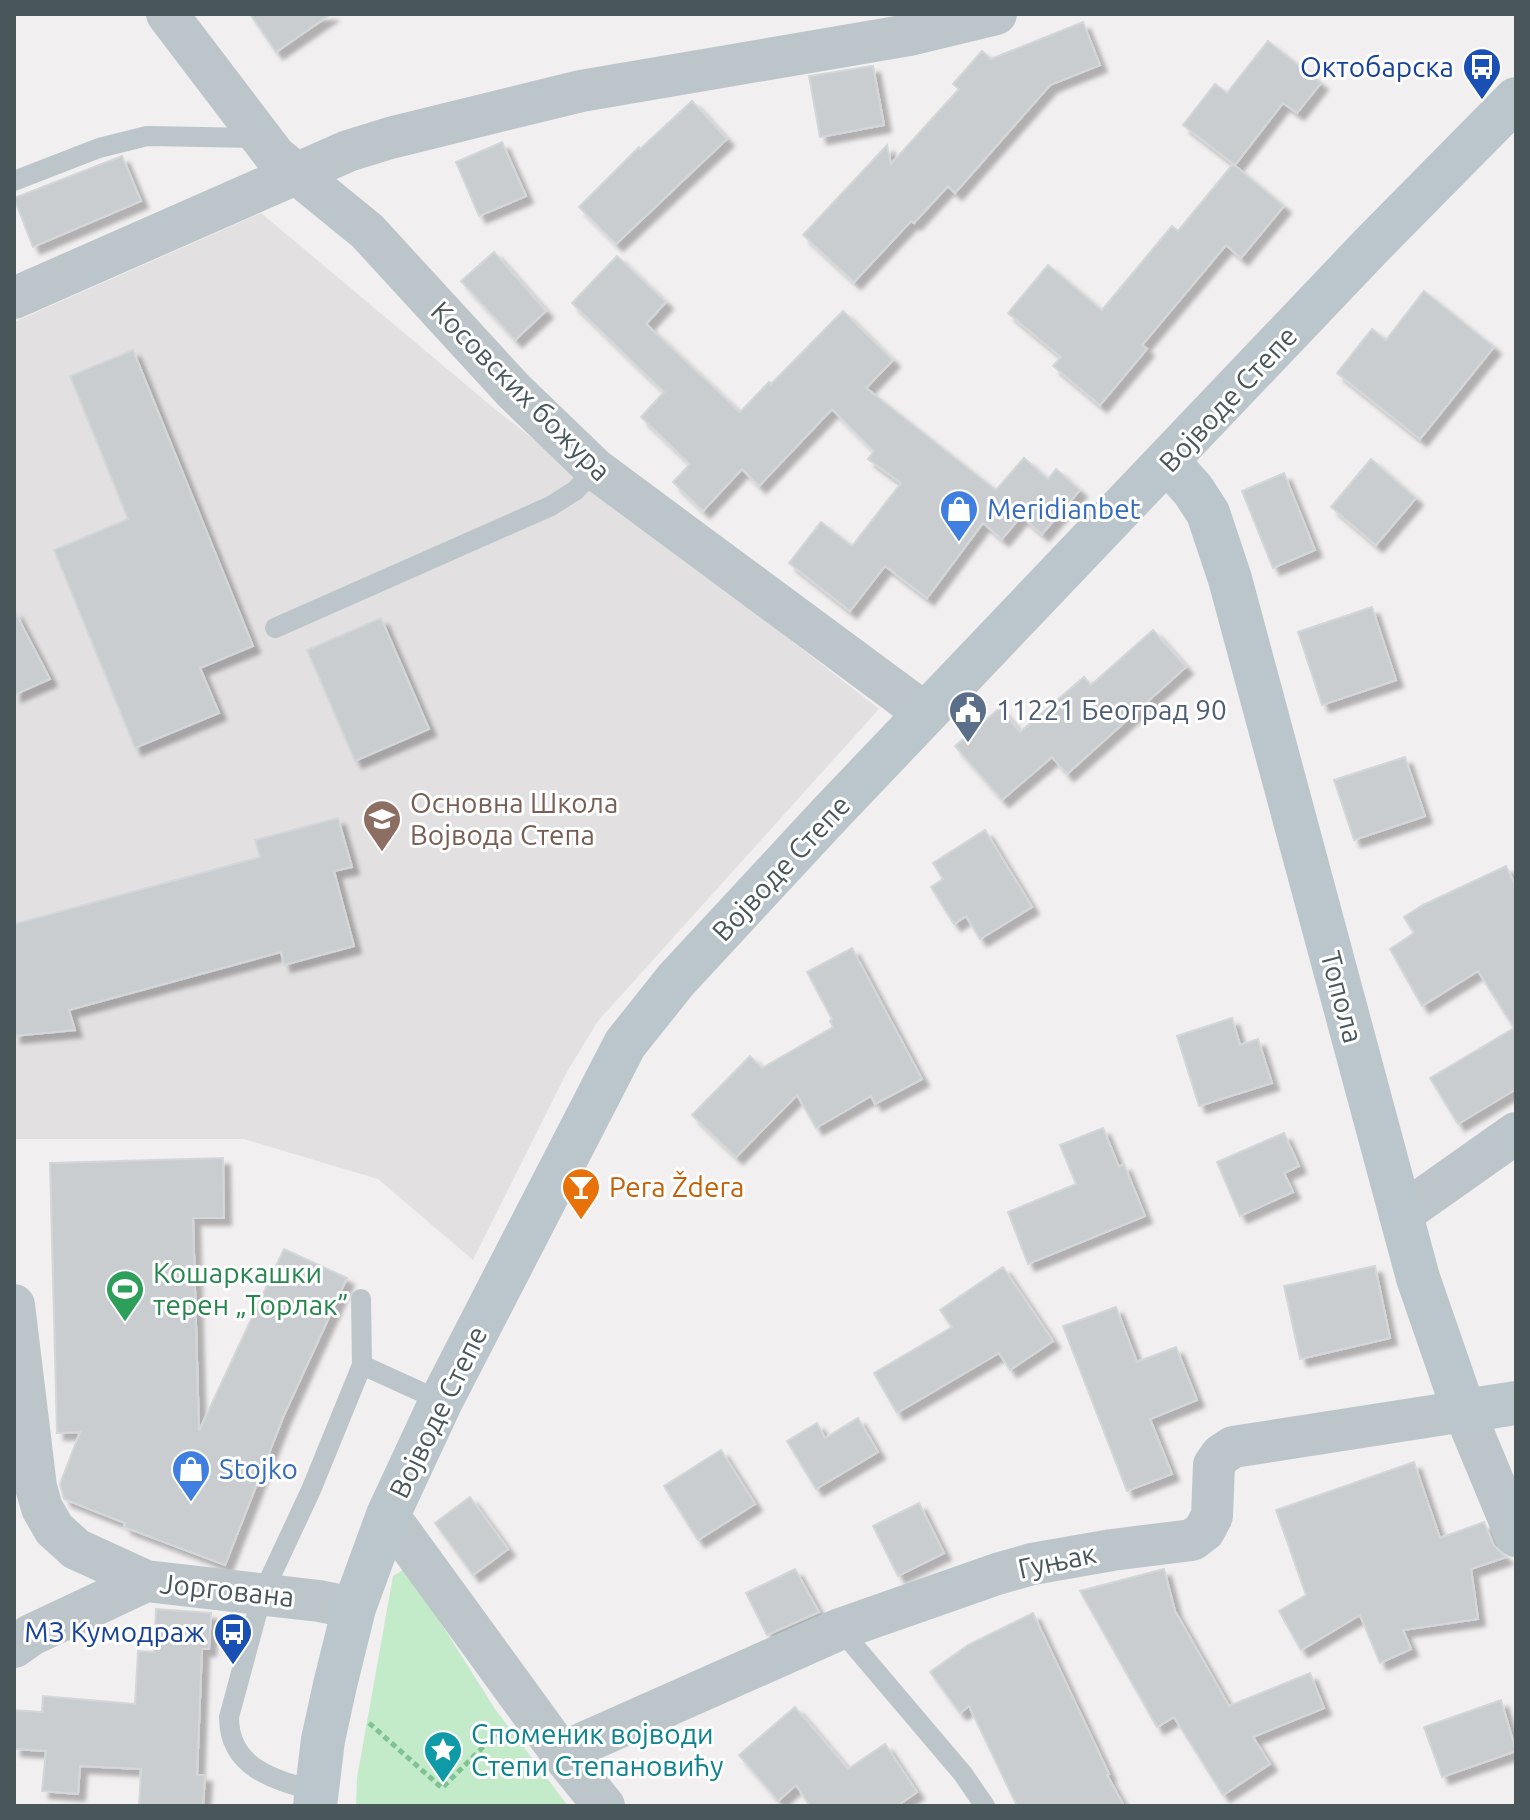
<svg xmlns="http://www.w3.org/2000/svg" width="1530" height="1820" font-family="Ubuntu,sans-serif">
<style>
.education{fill:#e2e0e1}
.green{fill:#c3eac9}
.building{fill:#c9cdd0;stroke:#d4d7da;stroke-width:2;filter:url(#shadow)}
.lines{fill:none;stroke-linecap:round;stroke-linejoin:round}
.path{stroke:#7fc393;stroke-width:5;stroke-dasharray:6 4;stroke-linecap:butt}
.lane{stroke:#bcc6ca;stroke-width:20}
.street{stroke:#bcc6ca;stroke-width:42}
.secondary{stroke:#bac6cb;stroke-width:44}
.labels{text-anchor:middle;stroke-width:6;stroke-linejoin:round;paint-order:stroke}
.transit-label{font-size:28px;fill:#164399;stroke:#fff;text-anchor:end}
.street-label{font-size:28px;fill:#49565a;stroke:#fff}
.shop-label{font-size:28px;fill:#366cbe;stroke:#fff;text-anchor:start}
.service-label{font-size:28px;fill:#4e5e75;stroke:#fff;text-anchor:start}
.education-label{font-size:28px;fill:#785e54;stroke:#fff;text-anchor:start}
.food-label{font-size:28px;fill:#c56008;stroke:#fff;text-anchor:start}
.leisure-label{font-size:28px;fill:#27864d;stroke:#fff;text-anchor:start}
.culture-label{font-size:28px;fill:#0d838f;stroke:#fff;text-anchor:start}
</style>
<defs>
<filter id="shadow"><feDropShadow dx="7" dy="7" stdDeviation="2" flood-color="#0004"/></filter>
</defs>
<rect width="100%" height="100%" fill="#f1eff0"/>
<path class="education" d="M261,213L496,410L879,709L598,1021L568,1070L473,1260L378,1179L244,1139H14V322Z"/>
<path class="green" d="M406,1568L495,1709L568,1806H356L357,1778L393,1576Z"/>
<path class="building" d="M250,14H331L276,52Z
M1083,22L1100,65L1050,85L955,193L948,186L914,223L911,221L854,282L803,235L887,145L891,164L959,89L953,84L982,51L991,59Z
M1268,41L1321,83L1297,113L1283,103L1235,165L1183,125L1215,84L1227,93Z
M873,66L884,125L820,137L809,76Z
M692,101L727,139L616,244L579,207L639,147L640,149Z
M502,142L526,196L479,216L456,162Z
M122,156L141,201L33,247L14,198Z
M1233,164L1284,206L1241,258L1226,245L1142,345L1147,349L1100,405L1053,366L1061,357L1008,313L1048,265L1102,310L1172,226L1178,231Z
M494,252L546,311L515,340L461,281Z
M617,256L666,302L646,324L740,412L769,382L771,384L843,311L893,360L866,388L996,490L1024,458L1048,479L1056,469L1080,490L1042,534L1021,516L1002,539L983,523L927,598L885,566L850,611L789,563L821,522L852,546L901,483L868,459L874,451L832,409L759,486L742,469L703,511L673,482L690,464L641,417L664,392L572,303Z
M1424,291L1494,347L1420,439L1337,373L1372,329L1386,340Z
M133,350L253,646L200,668L219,713L135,748L54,550L128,519L70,376Z
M1371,459L1416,498L1376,545L1331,507Z
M1284,473L1315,550L1273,568L1242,491Z
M1372,607L1396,680L1322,705L1298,632Z
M14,610L50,679L14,695Z
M381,618L429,729L355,761L307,650Z
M1153,630L1186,667L1067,774L1052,757L1002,800L955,746L1000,708L1020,732L1084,677L1091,685Z
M1405,757L1425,816L1354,840L1334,780Z
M338,818L352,867L334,871L354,946L284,965L281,952L69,1010L75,1030L14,1036V924L260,857L255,840Z
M985,830L1032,907L980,939L966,916L954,924L931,887L943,879L933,863Z
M1506,866L1516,887V1089L1458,1124L1430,1078L1514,1028L1478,971L1422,1006L1390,949L1414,933L1404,917L1423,905Z
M852,948L922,1079L875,1104L871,1096L816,1128L797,1095L736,1157L692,1115L750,1056L762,1068L833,1027L830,1021L832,1019L807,972Z
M1232,1018L1240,1045L1258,1039L1272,1083L1199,1106L1177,1036Z
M1103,1128L1119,1167L1124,1164L1145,1216L1028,1264L1008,1212L1076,1184L1060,1145Z
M1284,1133L1299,1166L1284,1173L1293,1192L1240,1216L1217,1162Z
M223,1158L224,1218H193L199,1431L284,1249L347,1278L284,1415L225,1565L124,1527L125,1523L64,1499L60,1484L80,1432L57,1433L50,1163Z
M1375,1266L1390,1338L1300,1359L1284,1286Z
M1003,1267L1053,1341L1010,1370L999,1353L897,1413L874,1373L952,1327L940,1310Z
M1116,1307L1137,1362L1176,1347L1197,1400L1150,1419L1172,1474L1127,1491L1063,1326Z
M858,1418L878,1452L816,1489L787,1441L817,1423L825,1438Z
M721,1450L755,1504L698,1540L664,1486Z
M1414,1462L1440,1538L1484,1522L1494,1546L1506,1557L1471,1569L1478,1619L1403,1630L1411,1649L1380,1663L1360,1615L1301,1650L1279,1611L1306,1595L1276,1510Z
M470,1497L508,1549L473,1575L435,1523Z
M919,1503L944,1553L898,1576L873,1526Z
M795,1569L819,1612L767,1635L746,1593Z
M1164,1569L1175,1611L1229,1706L1310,1673L1324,1708L1253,1737L1270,1764L1223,1795L1174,1717L1157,1727L1080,1591Z
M156,1609L211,1613L209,1649H202L197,1775H205L203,1806H139L141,1769L80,1766L78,1794L42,1791L46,1751L14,1749V1710L42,1712L43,1696L135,1704L138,1651L154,1652Z
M1033,1613L1109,1774L1107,1775L1124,1806H1017L969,1706L960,1713L930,1672L968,1645Z
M1501,1700L1516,1751L1442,1777L1424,1727Z
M795,1707L848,1769L885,1744L917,1792L897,1806H810L796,1785L778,1801L739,1755Z"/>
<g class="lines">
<path class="path" d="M369,1723L442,1788L496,1734"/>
<path class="lane" d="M14,181L99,148L147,136L262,138
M275,628L551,506L576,490L595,469
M362,1365L441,1401
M840,1629L963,1774L985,1806
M316,1791C274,1780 229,1768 229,1717L262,1595L311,1490L362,1365L361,1299"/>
<path class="street" d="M167,14L275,156L367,231L514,391L595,469L926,714
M14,298L348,151L390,138L581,91L909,35L996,14
M1400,1215L1516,1133
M14,1305L36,1487L42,1508L54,1529L76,1549L146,1581L319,1601L354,1608
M388,1515L561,1753L604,1806
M14,1647L31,1635L146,1581
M561,1753L840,1629L997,1574L1032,1564L1112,1550L1192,1540L1204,1531L1212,1516L1214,1465L1221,1455L1233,1447L1464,1411L1516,1536"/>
<path class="secondary" d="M1168,462L1193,490L1208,513L1230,579L1418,1278L1464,1411L1516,1403
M315,1806L323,1740L335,1685L354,1608L388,1515L441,1401L625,1044L676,980L829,815L1371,246L1516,99"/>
</g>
<defs>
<symbol id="bus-pin" viewBox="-11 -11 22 30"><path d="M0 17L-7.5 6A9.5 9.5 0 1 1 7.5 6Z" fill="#1a4fb4" stroke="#fff"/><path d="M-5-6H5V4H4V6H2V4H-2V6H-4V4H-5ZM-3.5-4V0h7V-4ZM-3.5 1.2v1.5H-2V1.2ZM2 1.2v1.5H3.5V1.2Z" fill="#fff"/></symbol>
<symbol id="shop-pin" viewBox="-11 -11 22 30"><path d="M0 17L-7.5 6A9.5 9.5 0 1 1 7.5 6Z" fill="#3f7fe0" stroke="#fff"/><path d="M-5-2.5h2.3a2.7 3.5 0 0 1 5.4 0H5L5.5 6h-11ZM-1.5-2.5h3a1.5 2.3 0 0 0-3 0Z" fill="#fff"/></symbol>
<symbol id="civic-pin" viewBox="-11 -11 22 30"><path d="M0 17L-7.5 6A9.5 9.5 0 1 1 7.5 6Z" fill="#5c6f8a" stroke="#fff"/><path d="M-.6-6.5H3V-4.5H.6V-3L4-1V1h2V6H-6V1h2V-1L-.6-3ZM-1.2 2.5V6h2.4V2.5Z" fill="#fff"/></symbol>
<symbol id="school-pin" viewBox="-11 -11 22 30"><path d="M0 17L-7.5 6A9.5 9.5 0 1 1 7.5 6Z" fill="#8d6e63" stroke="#fff"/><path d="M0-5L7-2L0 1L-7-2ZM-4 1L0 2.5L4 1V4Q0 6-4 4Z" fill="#fff"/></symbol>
<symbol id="bar-pin" viewBox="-11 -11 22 30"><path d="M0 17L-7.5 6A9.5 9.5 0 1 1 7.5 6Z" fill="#e8710a" stroke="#fff"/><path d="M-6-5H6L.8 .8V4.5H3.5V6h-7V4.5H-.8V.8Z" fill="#fff"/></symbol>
<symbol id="stadium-pin" viewBox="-11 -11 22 30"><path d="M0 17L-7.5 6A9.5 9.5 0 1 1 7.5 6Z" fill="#2e9e5b" stroke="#fff"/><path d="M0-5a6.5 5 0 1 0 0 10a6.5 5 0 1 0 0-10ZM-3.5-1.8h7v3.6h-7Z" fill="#fff"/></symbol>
<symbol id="sight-pin" viewBox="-11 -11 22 30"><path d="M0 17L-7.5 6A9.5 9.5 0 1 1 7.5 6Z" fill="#0f9aa8" stroke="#fff"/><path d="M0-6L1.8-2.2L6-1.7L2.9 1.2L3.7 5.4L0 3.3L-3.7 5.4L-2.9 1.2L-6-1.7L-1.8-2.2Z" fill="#fff"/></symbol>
</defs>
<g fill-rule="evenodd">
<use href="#bus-pin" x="1460" y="45" width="44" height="60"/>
<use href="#shop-pin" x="937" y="487" width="44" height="60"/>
<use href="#civic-pin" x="946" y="688" width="44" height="60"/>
<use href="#school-pin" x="360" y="797" width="44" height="60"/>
<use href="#bar-pin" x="559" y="1165" width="44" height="60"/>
<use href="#stadium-pin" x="103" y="1267" width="44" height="60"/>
<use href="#shop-pin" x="169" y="1447" width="44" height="60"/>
<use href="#bus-pin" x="211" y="1610" width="44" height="60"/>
<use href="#sight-pin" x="421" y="1728" width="44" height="60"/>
</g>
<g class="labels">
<g class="transit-label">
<text x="1454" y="77">Октобарска</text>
<text x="205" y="1642">МЗ Кумодраж</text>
</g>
<g class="street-label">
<text transform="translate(521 391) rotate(45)" y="10">Косовских божура</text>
<text transform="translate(1228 399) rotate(-47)" y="10">Војводе Степе</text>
<text transform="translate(781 868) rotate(-47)" y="10">Војводе Степе</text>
<text transform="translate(1342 997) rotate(75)" y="10">Топола</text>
<text transform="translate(438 1412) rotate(-64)" y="10">Војводе Степе</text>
<text transform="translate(1057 1561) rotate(-12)" y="10">Гуњак</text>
<text transform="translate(227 1590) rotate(6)" y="10">Јоргована</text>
</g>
<g class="shop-label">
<text x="987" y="519">Meridianbet</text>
<text x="219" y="1479">Stojko</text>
</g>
<g class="service-label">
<text x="996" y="720">11221 Београд 90</text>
</g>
<g class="education-label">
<text x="410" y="813">Основна Школа<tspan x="410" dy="32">Војвода Степа</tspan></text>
</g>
<g class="food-label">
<text x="609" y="1197">Pera Ždera</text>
</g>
<g class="leisure-label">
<text x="153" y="1283">Кошаркашки<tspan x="153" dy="32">терен „Торлак”</tspan></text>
</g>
<g class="culture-label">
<text x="471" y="1744">Споменик војводи<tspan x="471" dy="32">Степи Степановићу</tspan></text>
</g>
</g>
<rect width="1530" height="1820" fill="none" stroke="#49565a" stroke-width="32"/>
</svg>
